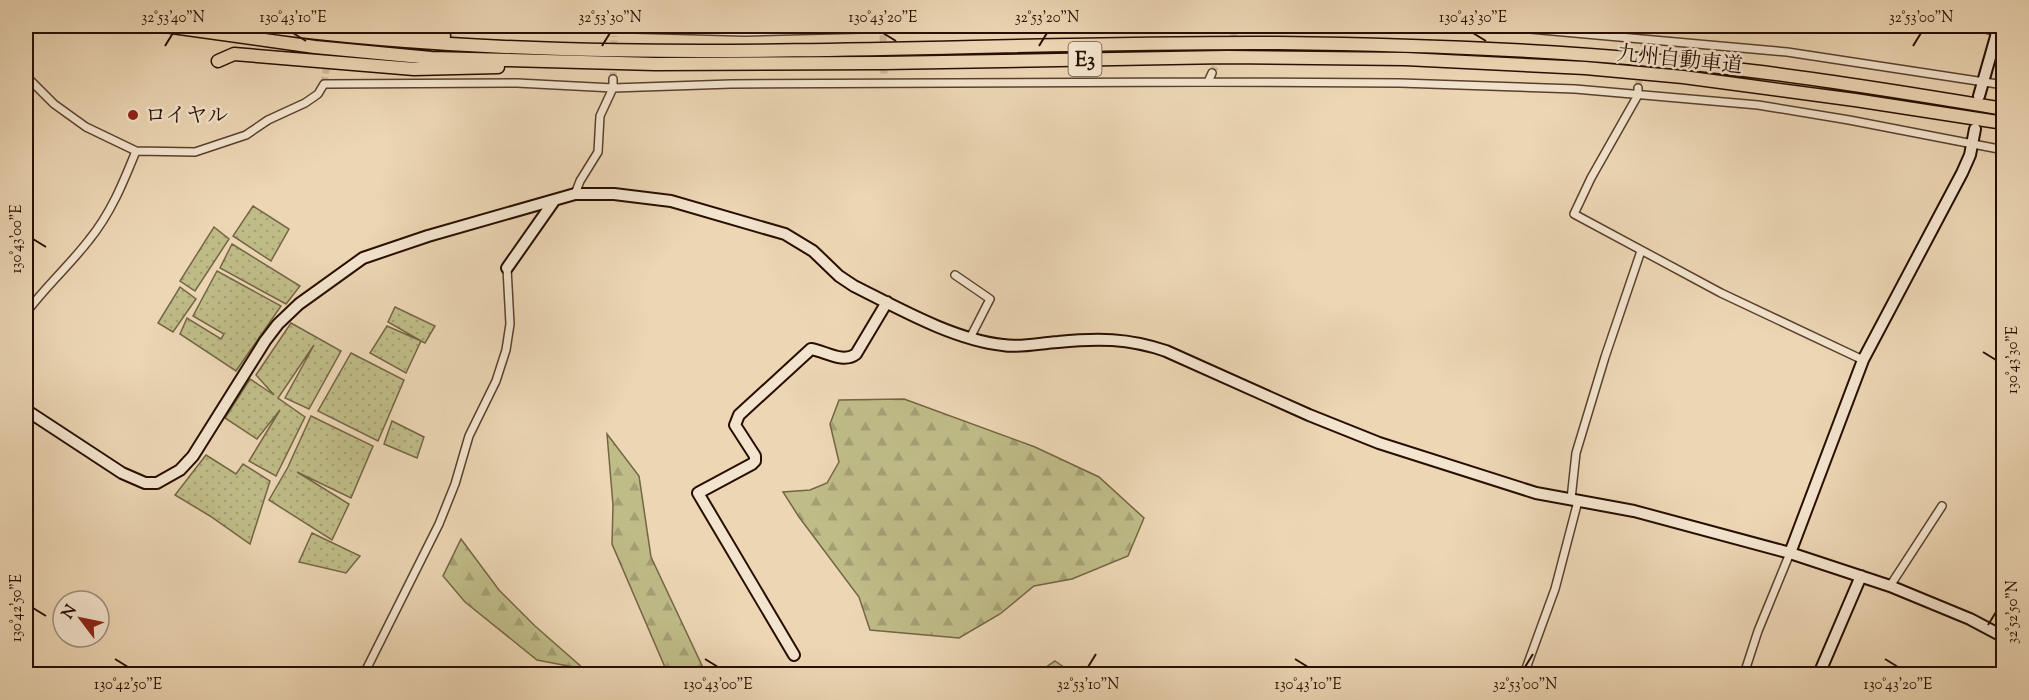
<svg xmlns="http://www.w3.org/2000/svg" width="2029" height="700" font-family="'Sorts Mill Goudy','Noto Serif JP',serif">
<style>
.grass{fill:url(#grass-dots);stroke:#746544;stroke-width:1.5}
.forest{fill:url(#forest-firs);stroke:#746544;stroke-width:1.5}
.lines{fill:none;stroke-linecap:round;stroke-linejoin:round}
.street-tunnel{stroke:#cfb899;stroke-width:7;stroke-dasharray:7 3.5;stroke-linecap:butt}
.street-casing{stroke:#59402d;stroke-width:10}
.secondary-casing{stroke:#280e00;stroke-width:14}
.highway-casing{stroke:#280e00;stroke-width:15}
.street{stroke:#f3e4ce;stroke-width:7}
.secondary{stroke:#f3e4ce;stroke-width:10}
.highway{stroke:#ecd6b4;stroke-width:12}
.ticks{fill:none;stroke:#280e00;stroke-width:2}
.poi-dot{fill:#8f2418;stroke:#f3e4ce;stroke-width:2}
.labels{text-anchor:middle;stroke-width:5;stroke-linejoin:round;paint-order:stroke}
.shield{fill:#f3e4ce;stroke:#654e3e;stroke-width:1.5}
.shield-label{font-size:20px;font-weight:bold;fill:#280e00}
.street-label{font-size:21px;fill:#280e00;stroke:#f3e4ce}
.poi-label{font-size:21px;fill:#280e00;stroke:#f3e4ce;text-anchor:start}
.neatline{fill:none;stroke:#280e00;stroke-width:2}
.ticks-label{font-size:15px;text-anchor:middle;fill:#280e00}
</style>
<defs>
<pattern id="grass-dots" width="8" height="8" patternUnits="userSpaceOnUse" patternTransform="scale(1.5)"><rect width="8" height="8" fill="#bfbc88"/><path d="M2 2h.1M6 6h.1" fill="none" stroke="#a4a074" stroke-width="1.8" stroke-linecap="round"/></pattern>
<pattern id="forest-firs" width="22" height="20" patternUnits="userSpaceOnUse" patternTransform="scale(1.5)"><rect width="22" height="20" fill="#bfbc88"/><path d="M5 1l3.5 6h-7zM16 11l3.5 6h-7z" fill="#a4a074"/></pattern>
</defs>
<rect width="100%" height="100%" fill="#ecd6b4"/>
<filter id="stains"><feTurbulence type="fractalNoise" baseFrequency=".00333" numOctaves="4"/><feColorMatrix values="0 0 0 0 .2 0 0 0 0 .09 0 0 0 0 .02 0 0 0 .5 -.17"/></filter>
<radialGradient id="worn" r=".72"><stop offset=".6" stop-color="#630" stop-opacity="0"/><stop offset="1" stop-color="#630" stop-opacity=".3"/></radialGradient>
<path class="grass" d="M253,206L289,229L271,261L233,236Z
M214,227L229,239L195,291L180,281Z
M232,244L300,286L286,304L220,268Z
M217,271L281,306L236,371L180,334L187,318L221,339L224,334L193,316Z
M180,287L196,299L173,332L158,323Z
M395,307L435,326L425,343L421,341L406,373L370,353L387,326L421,341L388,322Z
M291,323L341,351L309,409L285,398L314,345L278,398L305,417L276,476L249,461L280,410L257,439L225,418L250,379L274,395L256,375Z
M351,353L404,380L378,441L318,411Z
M311,416L373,446L351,498L297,472L349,504L332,540L269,500L288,467Z
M392,421L424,437L417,458L384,444Z
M206,455L236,474L243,464L270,481L250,544L210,516L175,495Z
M312,533L360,556L346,573L299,562Z"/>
<path class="forest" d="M904,399L1035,447L1099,477L1144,518L1128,556L1072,579L1034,586L1000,614L959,638L870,630L859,597L799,517L783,492L810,490L827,483L839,462L830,424L839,400Z
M607,434L639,476L651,557L706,674H666L664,665L612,544L613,505Z
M461,539L499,590L535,626L584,669L537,660L465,602L443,576Z
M1055,661L1074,674H1036Z"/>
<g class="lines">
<path class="street-tunnel" d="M883,35L884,76
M1212,73L1237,28
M613,79L614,36
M324,84L332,26
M1638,88L1644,44"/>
<defs>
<path id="street" d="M525,26L745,32L979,26
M1495,26L1787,52L2004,85
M1973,26L1997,32
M1237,28L1238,26
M26,76L54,104L86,127L136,151L195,152L246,135L268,120L305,103L318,94L324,84L517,83L613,88L731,84L1208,82L1400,83L1575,89L1758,105L1849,120L2004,150
M1208,82L1212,73
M1638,88V95L1591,178L1574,214L1721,293L1863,360
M575,194L580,181L598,152L600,116L613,88V79
M955,275L990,299L970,338
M26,313C45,287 69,266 89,240C111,213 123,183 136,151
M1571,499L1576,453L1605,357L1641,251
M1890,586L1942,506
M1998,634L2004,623
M364,674L439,524L455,484L469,436L496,381L506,350L510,324L507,268
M1524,674L1555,589L1578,501
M1744,674L1758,631L1790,553"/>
<path id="secondary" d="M1979,96L1999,26
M507,268L554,201
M26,410L122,473L145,483H157L180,470L193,456L265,341L278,324L299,304L363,258L428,236L575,194H614L671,201L785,234L813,251L839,276L854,286C898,308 954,340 1003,345C1020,348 1040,343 1058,342C1097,338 1128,338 1166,351L1309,415L1379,443L1536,493L1634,511L1790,553L1890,586L1970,619L2004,637
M1790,553L1863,360L1962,173L1970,155L1975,129
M794,655L698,493L752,464L755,461V456L735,425L739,415L811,349C825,351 843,364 856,354L887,302
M1819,674L1861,576"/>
<path id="highway" d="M165,26L315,47L431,58L655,64L884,63L1227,57L1405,59L1585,68L1683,77L1855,100L2004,123
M260,26C598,71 939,41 1278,43C1436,45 1595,51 1752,71C1836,81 1920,95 2004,109
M365,26L444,36
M218,61L234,54L414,69L498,67"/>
</defs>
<use href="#street" class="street-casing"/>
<use href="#secondary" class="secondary-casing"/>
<use href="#highway" class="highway-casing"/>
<use href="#street" class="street"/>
<use href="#secondary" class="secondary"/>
<use href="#highway" class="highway"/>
</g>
<path class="ticks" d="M293,33L306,41M883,33L896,41M1473,33L1486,41M165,46L173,33M602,46L610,33M1039,46L1047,33M1913,46L1921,33M33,239L46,247M1983,352L1996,360M33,608L46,616M1988,625L1996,612M115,659L128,667M705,659L718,667M1295,659L1308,667M1885,659L1898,667M1088,667L1096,654M1525,667L1533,654"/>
<circle class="poi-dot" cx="133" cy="115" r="6"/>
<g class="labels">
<rect class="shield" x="1068.5" y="42" width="33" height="34" rx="4.5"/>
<g class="shield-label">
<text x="1085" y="66">E3</text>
</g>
<g class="street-label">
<text transform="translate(1680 59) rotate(6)" y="7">九州自動車道</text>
</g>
<g class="poi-label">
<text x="145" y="122">ロイヤル</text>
</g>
</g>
<rect width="2029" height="700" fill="none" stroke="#ecd6b4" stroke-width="66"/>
<g transform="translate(81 619) rotate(302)"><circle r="28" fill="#f3e4ce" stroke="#a28e7c" stroke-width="1.5"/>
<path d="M0-4.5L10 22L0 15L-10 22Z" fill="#8f2418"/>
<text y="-9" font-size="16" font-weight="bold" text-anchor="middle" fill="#280e00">N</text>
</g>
<rect x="33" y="33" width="1963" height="634" class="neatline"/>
<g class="ticks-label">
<text x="173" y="22">32°53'40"N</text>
<text x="293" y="22">130°43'10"E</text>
<text x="610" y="22">32°53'30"N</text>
<text x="883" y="22">130°43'20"E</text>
<text x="1047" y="22">32°53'20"N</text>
<text x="1473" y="22">130°43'30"E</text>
<text x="1921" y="22">32°53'00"N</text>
<text transform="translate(16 239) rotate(-90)" y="5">130°43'00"E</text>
<text transform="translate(2012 360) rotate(-90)" y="5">130°43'30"E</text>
<text transform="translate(16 608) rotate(-90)" y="5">130°42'50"E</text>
<text transform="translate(2012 612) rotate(-90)" y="5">32°52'50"N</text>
<text x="128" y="689">130°42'50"E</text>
<text x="718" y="689">130°43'00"E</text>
<text x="1088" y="689">32°53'10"N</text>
<text x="1308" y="689">130°43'10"E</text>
<text x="1525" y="689">32°53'00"N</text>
<text x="1898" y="689">130°43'20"E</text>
</g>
<rect width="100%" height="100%" filter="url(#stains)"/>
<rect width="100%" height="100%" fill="url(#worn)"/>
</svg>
